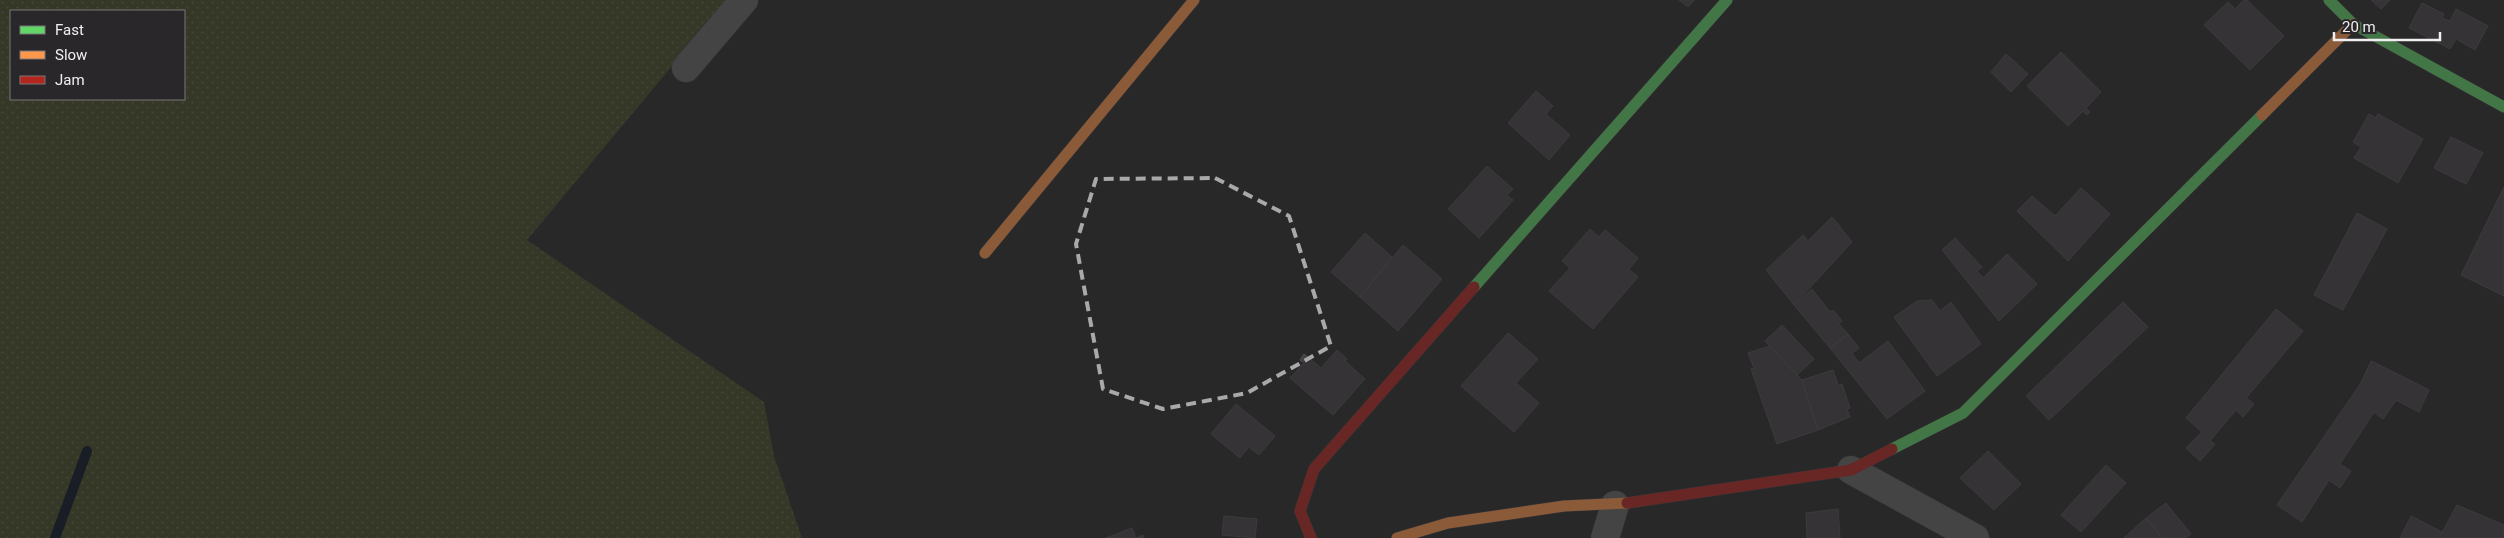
<svg xmlns="http://www.w3.org/2000/svg" width="2504" height="538" font-family="Roboto,sans-serif">
<style>
.grass{fill:url(#grass-dots);fill-rule:evenodd}
.lines{fill:none;stroke-linecap:round;stroke-linejoin:round}
.stream{stroke:#06111f;stroke-width:10}
.building{fill:#434143;stroke:#525152}
.street-casing{stroke:#454445;stroke-width:29}
.fast-casing{stroke:#454445;stroke-width:12}
.slow-casing{stroke:#454445;stroke-width:12}
.jam-casing{stroke:#454445;stroke-width:12}
.street{stroke:#656666;stroke-width:28}
.fast{stroke:#63d668;stroke-width:11}
.slow{stroke:#ff974d;stroke-width:11}
.jam{stroke:#b3261e;stroke-width:11}
.marked{fill:none;stroke:#aaa9aa;stroke-width:4;stroke-dasharray:10 6;stroke-linejoin:round}
</style>
<defs>
<pattern id="grass-dots" width="8" height="8" patternUnits="userSpaceOnUse" patternTransform="scale(1.25)"><rect width="8" height="8" fill="#454c25"/><path d="M2 2h.1M6 6h.1" fill="none" stroke="#606645" stroke-width="1.8" stroke-linecap="round"/></pattern>
</defs>
<rect width="100%" height="100%" fill="#292829"/>
<path class="grass" d="M0,0H727L527,240L764,402L774,456L802,538H0ZM11,11H184V99H11Z"/>
<g class="lines">
<path class="stream" d="M55,538L87,451"/>
</g>
<path class="building" d="M1679,0H1694L1688,7Z
M2244,0H2247L2284,36L2250,70L2204,25L2228,2L2235,9Z
M2371,0H2390L2381,9Z
M2422,3L2444,14L2442,18L2450,21L2456,9L2488,26L2475,50L2456,39L2450,49L2409,28Z
M2061,52L2101,92L2086,108L2090,112L2087,115L2083,111L2068,126L2027,86Z
M2006,54L2028,74L2011,92L1991,72Z
M1536,91L1553,106L1546,114L1570,135L1549,160L1508,123Z
M2369,114L2376,118L2378,114L2423,139L2398,183L2354,158L2361,147L2353,142Z
M2451,137L2483,153L2466,184L2434,168Z
M1487,166L1513,189L1507,195L1513,200L1479,238L1448,209Z
M2504,187V296L2461,275Z
M2081,188L2110,214L2068,261L2017,211L2032,196L2055,216Z
M2357,213L2387,229L2343,310L2314,295Z
M1832,217L1852,242L1794,305L1766,270L1803,235L1808,241Z
M1590,229L1599,237L1605,230L1638,258L1629,269L1638,277L1593,329L1549,291L1570,268L1562,261Z
M1365,233L1392,257L1360,297L1331,272Z
M1955,238L1982,267L1977,271L1983,278L2007,254L2037,284L1999,321L1942,250Z
M1403,245L1442,279L1398,331L1360,297Z
M1812,289L1830,312L1833,310L1842,321L1839,324L1848,334L1830,348L1794,305Z
M1932,300L1940,311L1951,302L1981,344L1937,376L1894,317L1917,301Z
M2123,302L2148,327L2049,420L2026,396Z
M2276,309L2303,331L2246,398L2254,404L2243,417L2236,410L2210,441L2215,444L2200,461L2186,448L2202,432L2186,418Z
M1782,325L1814,359L1797,375L1765,341Z
M1508,333L1538,359L1516,383L1539,403L1514,432L1461,386Z
M1848,334L1859,348L1852,353L1859,363L1888,341L1925,391L1887,419L1830,348Z
M1770,346L1802,380L1818,430L1777,444L1751,369L1754,368L1748,353Z
M1337,350L1347,359L1345,361L1365,379L1333,415L1290,378L1304,363L1300,360L1304,354L1321,368Z
M2371,361L2429,390L2419,412L2396,400L2383,419L2374,412L2340,464L2351,471L2340,488L2329,480L2302,522L2277,505L2361,383Z
M1833,370L1838,385L1842,384L1850,408L1847,409L1850,417L1818,430L1802,380Z
M1236,404L1275,436L1259,455L1249,447L1240,458L1211,434Z
M1988,451L2021,484L1994,510L1960,478Z
M2106,465L2126,483L2081,532L2061,515Z
M2166,503L2191,534L2186,538H2162L2146,518Z
M2457,505L2504,525V538H2439Z
M1838,509L1840,538H1807L1806,513Z
M1224,516L1257,519L1255,538L1222,535Z
M2411,516L2442,532L2439,538H2400Z
M2146,518L2162,538H2124Z
M1132,528L1136,538L1143,535L1144,538H1106Z"/>
<g class="lines">
<defs>
<path id="street" d="M686,68L744,0
M1851,470L1975,538
M1605,538L1615,505"/>
<path id="fast" d="M2329,0L2353,24L2504,107
M1474,287L1727,0
M1892,449L1963,413L2262,115"/>
<path id="slow" d="M2262,115L2353,24
M985,253L1194,0
M1397,538L1448,523L1564,506L1627,503"/>
<path id="jam" d="M1627,503L1851,470L1892,449
M1311,538L1300,511L1314,469L1474,287"/>
</defs>
<use href="#street" class="street-casing"/>
<use href="#fast" class="fast-casing"/>
<use href="#slow" class="slow-casing"/>
<use href="#jam" class="jam-casing"/>
<use href="#street" class="street"/>
<use href="#fast" class="fast"/>
<use href="#slow" class="slow"/>
<use href="#jam" class="jam"/>
</g>
<path d="M0 0H2504V538H0ZM1215,178L1289,216L1331,346L1247,393L1163,409L1103,389L1076,244L1096,179Z" fill="#292829" fill-opacity=".55" fill-rule="evenodd"/>
<path class="marked" d="M1215,178L1289,216L1331,346L1247,393L1163,409L1103,389L1076,244L1096,179Z"/>
<rect x="10" y="10" width="175" height="90" fill="#2a272a" stroke="#797779"/>
<rect x="20" y="26" width="25" height="8" fill="#63d668" stroke="#797779"/>
<text x="55" y="35" font-size="15" fill="#f0eef0">Fast</text>
<rect x="20" y="51" width="25" height="8" fill="#ff974d" stroke="#797779"/>
<text x="55" y="60" font-size="15" fill="#f0eef0">Slow</text>
<rect x="20" y="76" width="25" height="8" fill="#b3261e" stroke="#797779"/>
<text x="55" y="85" font-size="15" fill="#f0eef0">Jam</text>
<path d="M2334 32v8h106v-8" fill="none" stroke="#f0eef0" stroke-width="2.5"/>
<text x="2342" y="32" font-size="15" fill="#f0eef0" stroke="#2a272a" stroke-width="4" paint-order="stroke">20 m</text>
</svg>
